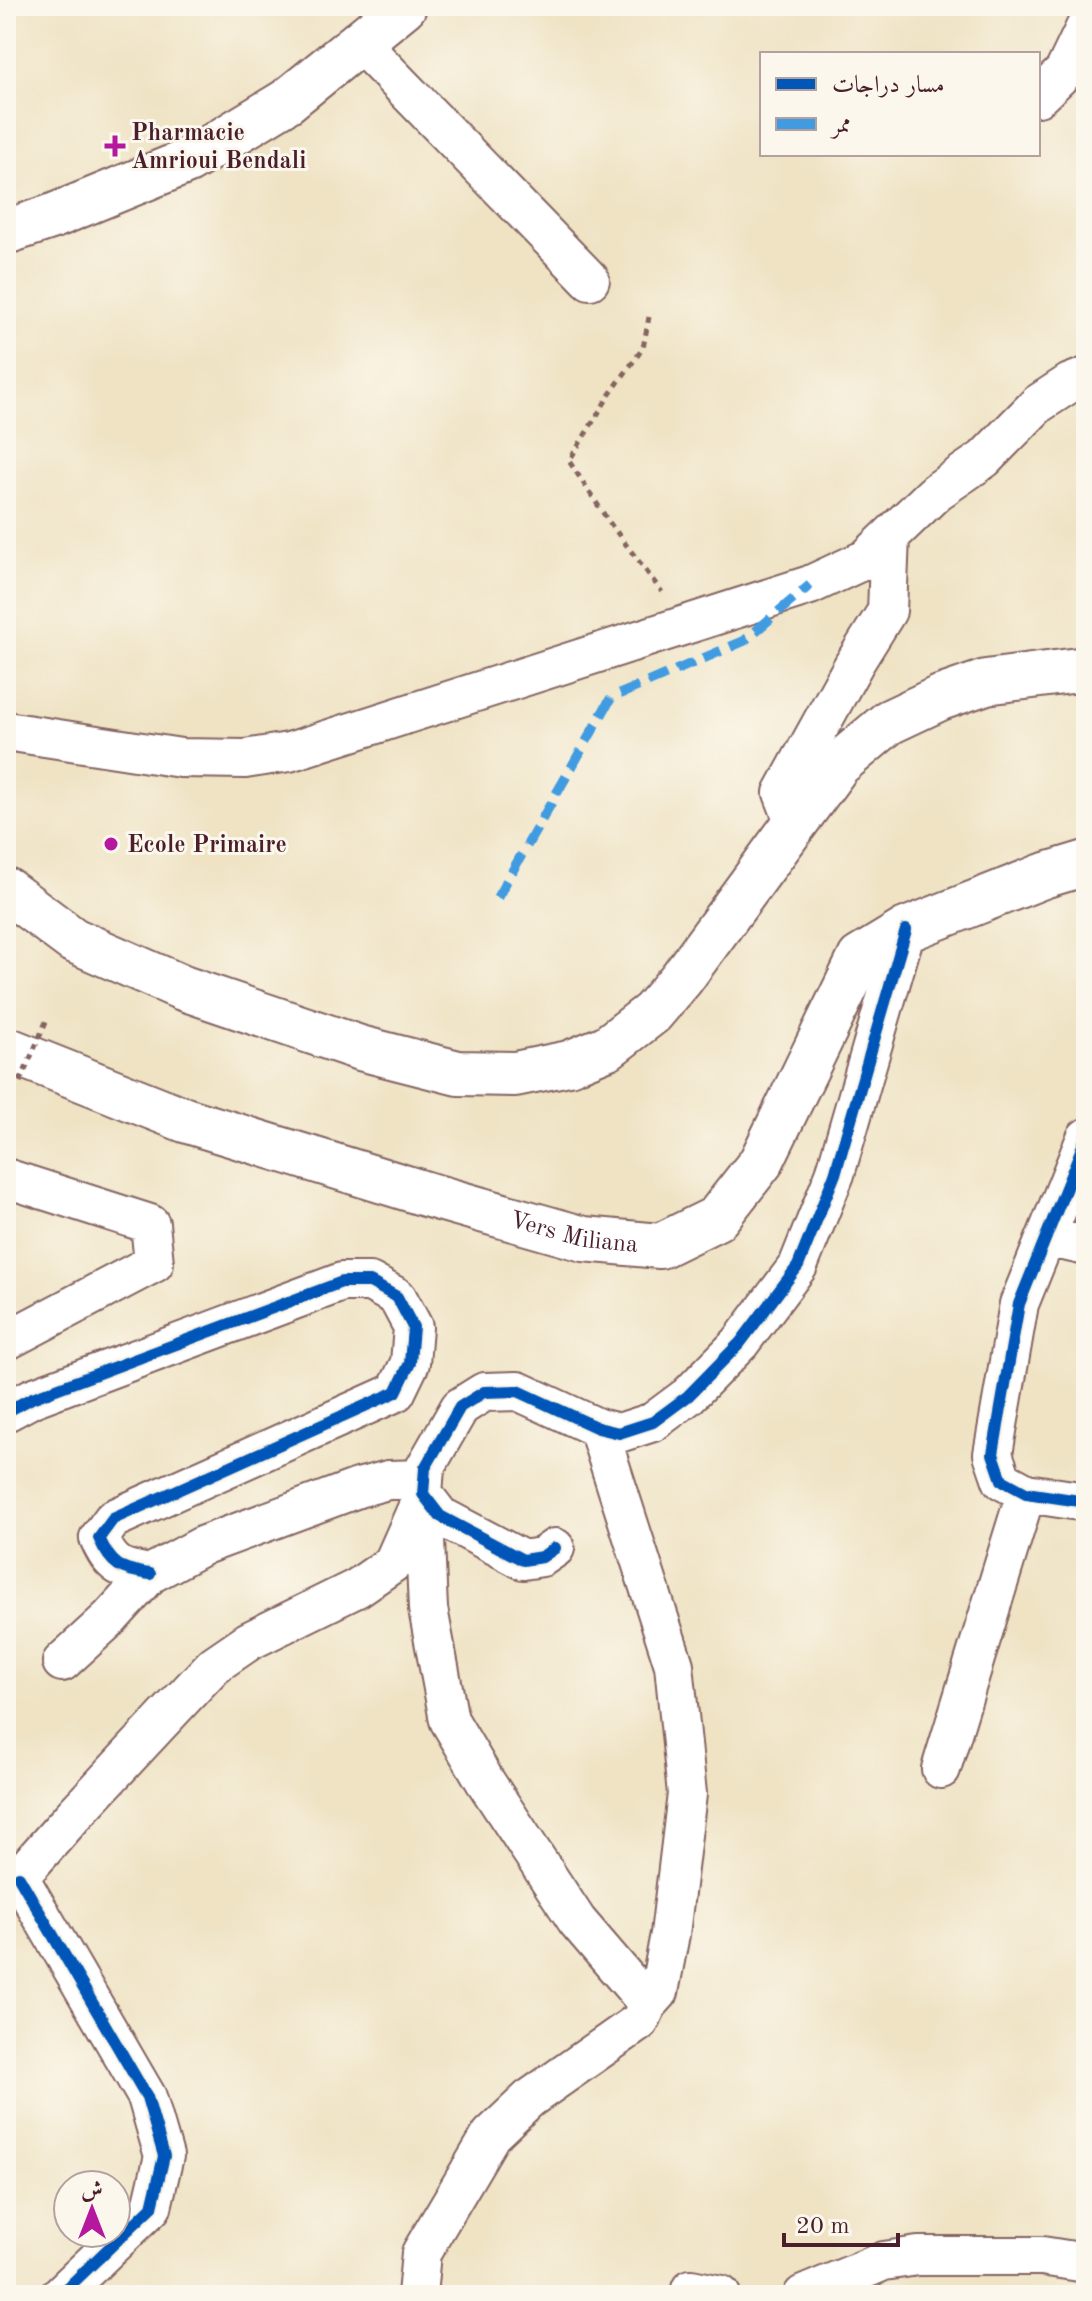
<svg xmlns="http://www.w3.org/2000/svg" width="1092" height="2301" font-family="'Old Standard TT',Amiri,serif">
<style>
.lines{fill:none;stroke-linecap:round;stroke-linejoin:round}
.minor-casing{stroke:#846461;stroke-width:42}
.major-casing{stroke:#846461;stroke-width:48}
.path{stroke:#846461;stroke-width:5;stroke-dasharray:6 6;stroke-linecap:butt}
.minor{stroke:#fff;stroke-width:38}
.major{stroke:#fff;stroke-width:44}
.path-bridge{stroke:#846461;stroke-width:5;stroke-dasharray:6 6;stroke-linecap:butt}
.quiet{stroke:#409be1;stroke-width:10;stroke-dasharray:20 10;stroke-linecap:butt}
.cycleway-casing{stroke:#fbf7ec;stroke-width:17}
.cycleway{stroke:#0057b8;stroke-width:12}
.poi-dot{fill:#b5179e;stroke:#fbf7ec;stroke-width:3}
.labels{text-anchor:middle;stroke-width:6;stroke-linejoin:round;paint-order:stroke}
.poi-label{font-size:24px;font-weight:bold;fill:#4a1f2b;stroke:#fbf7ec;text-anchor:start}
.street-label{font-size:24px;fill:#4a1f2b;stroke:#fbf7ec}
</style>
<rect width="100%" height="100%" fill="#fbf7ec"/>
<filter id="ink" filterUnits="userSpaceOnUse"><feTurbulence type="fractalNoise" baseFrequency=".0125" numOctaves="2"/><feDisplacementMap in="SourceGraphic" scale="16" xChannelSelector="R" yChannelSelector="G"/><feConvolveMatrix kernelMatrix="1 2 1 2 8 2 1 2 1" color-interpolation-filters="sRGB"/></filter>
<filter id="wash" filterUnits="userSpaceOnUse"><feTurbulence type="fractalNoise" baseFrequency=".006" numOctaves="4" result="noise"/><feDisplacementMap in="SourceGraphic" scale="32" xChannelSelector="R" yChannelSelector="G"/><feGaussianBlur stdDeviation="1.8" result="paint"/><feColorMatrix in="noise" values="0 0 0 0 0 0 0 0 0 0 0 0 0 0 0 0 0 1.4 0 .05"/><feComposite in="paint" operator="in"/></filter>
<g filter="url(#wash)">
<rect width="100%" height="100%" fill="#efe3c4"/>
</g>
<g filter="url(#ink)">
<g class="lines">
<defs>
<path id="minor" d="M359,42L590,280
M1038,97L1064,72L1086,26
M6,731L181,758L245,759L289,752L810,585L866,559L936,492L984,459L1038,404L1070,383L1086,377
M795,824L783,793L854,664L887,611L890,536
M1086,1138L1019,1304L993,1454L1002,1480L1026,1493L1086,1502
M6,1178L150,1224L154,1263L6,1341
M1046,1237L1086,1246
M6,1412L32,1398L342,1282H370L397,1297L413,1327L410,1363L396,1392L113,1519L99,1538C112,1567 120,1569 150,1574
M598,1428L674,1665L687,1794L670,1934L659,1992L648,2004
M555,1548L542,1557L523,1560L440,1516L423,1494L425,1468L460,1407L484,1392L518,1391L598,1428L619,1433L653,1422L688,1396L740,1343L798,1266L835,1174L906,930
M62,1662L110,1618L150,1574L204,1545L358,1488L388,1480L424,1479
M941,1769L1026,1493
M19,1877L147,2097L164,2156L152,2207L60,2295
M6,1886L19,1877L73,1816L214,1665L249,1641L357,1588L393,1563L420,1502
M691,2289L721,2295
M417,2295L421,2253L491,2135L529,2099L640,2021L648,2004L577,1921L485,1781L449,1720L428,1609L423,1494
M803,2295L884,2261L918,2256H1042L1086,2263"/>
<g id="major">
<path d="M6,232L51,217L188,161L287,101L404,6"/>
<path d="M6,890L73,940L183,988L360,1048L458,1073L515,1074L569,1063L608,1047L652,1013L681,979L838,765L889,722L940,698L986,682L1086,669"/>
<path id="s1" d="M6,1049L185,1120L429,1195L584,1239L660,1246L717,1218L761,1162L860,958L906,930L1043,876L1086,863"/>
</g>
</defs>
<use href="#minor" class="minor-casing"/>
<use href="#major" class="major-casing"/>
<path class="path" d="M649,317L643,348L610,394L569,461L609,522L662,592"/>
<use href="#minor" class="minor"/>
<use href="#major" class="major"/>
<path class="path-bridge" d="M20,1082L48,1017"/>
<path class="quiet" d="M497,898L611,698L744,641L810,585"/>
<defs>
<path id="cycleway" d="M1086,1138L1019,1304L993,1454L1002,1480L1026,1493L1086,1502
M6,1412L32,1398L342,1282H370L397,1297L413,1327L410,1363L396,1392L113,1519L99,1538C112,1567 120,1569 150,1574
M555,1548L542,1557L523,1560L440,1516L423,1494L425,1468L460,1407L484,1392L518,1391L598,1428L619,1433L653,1422L688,1396L740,1343L798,1266L835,1174L906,930
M19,1877L147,2097L164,2156L152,2207L60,2295"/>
</defs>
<use href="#cycleway" class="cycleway-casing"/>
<use href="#cycleway" class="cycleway"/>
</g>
</g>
<g class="poi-dot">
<path d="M111 134h8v8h8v8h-8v8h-8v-8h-8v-8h8z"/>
<circle cx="111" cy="844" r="8"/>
</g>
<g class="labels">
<g class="poi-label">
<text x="131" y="140">Pharmacie<tspan x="131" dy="28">Amrioui Bendali</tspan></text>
<text x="127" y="852">Ecole Primaire</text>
</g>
<g class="street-label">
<text dy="8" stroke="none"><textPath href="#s1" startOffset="598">Vers Miliana</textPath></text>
</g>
</g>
<rect width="1092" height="2301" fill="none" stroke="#fbf7ec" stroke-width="32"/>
<rect x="760" y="52" width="280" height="104" fill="#fbf7ec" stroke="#b4a19f" stroke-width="2"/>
<rect x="776" y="78" width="40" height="12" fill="#0057b8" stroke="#b4a19f" stroke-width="2"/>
<text x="832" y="92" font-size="24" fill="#4a1f2b">مسار دراجات</text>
<rect x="776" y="118" width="40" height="12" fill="#409be1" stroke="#b4a19f" stroke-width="2"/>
<text x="832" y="132" font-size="24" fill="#4a1f2b">ممر</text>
<g transform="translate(92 2209)"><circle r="38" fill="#fbf7ec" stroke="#b4a19f" stroke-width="2"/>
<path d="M0-6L14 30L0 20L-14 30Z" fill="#b5179e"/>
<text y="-12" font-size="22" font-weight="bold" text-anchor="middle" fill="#4a1f2b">ش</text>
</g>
<path d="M784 2233v12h114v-12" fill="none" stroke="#4a1f2b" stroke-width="4"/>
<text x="796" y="2233" font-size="24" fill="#4a1f2b" stroke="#fbf7ec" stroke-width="6" paint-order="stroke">20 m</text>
</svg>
